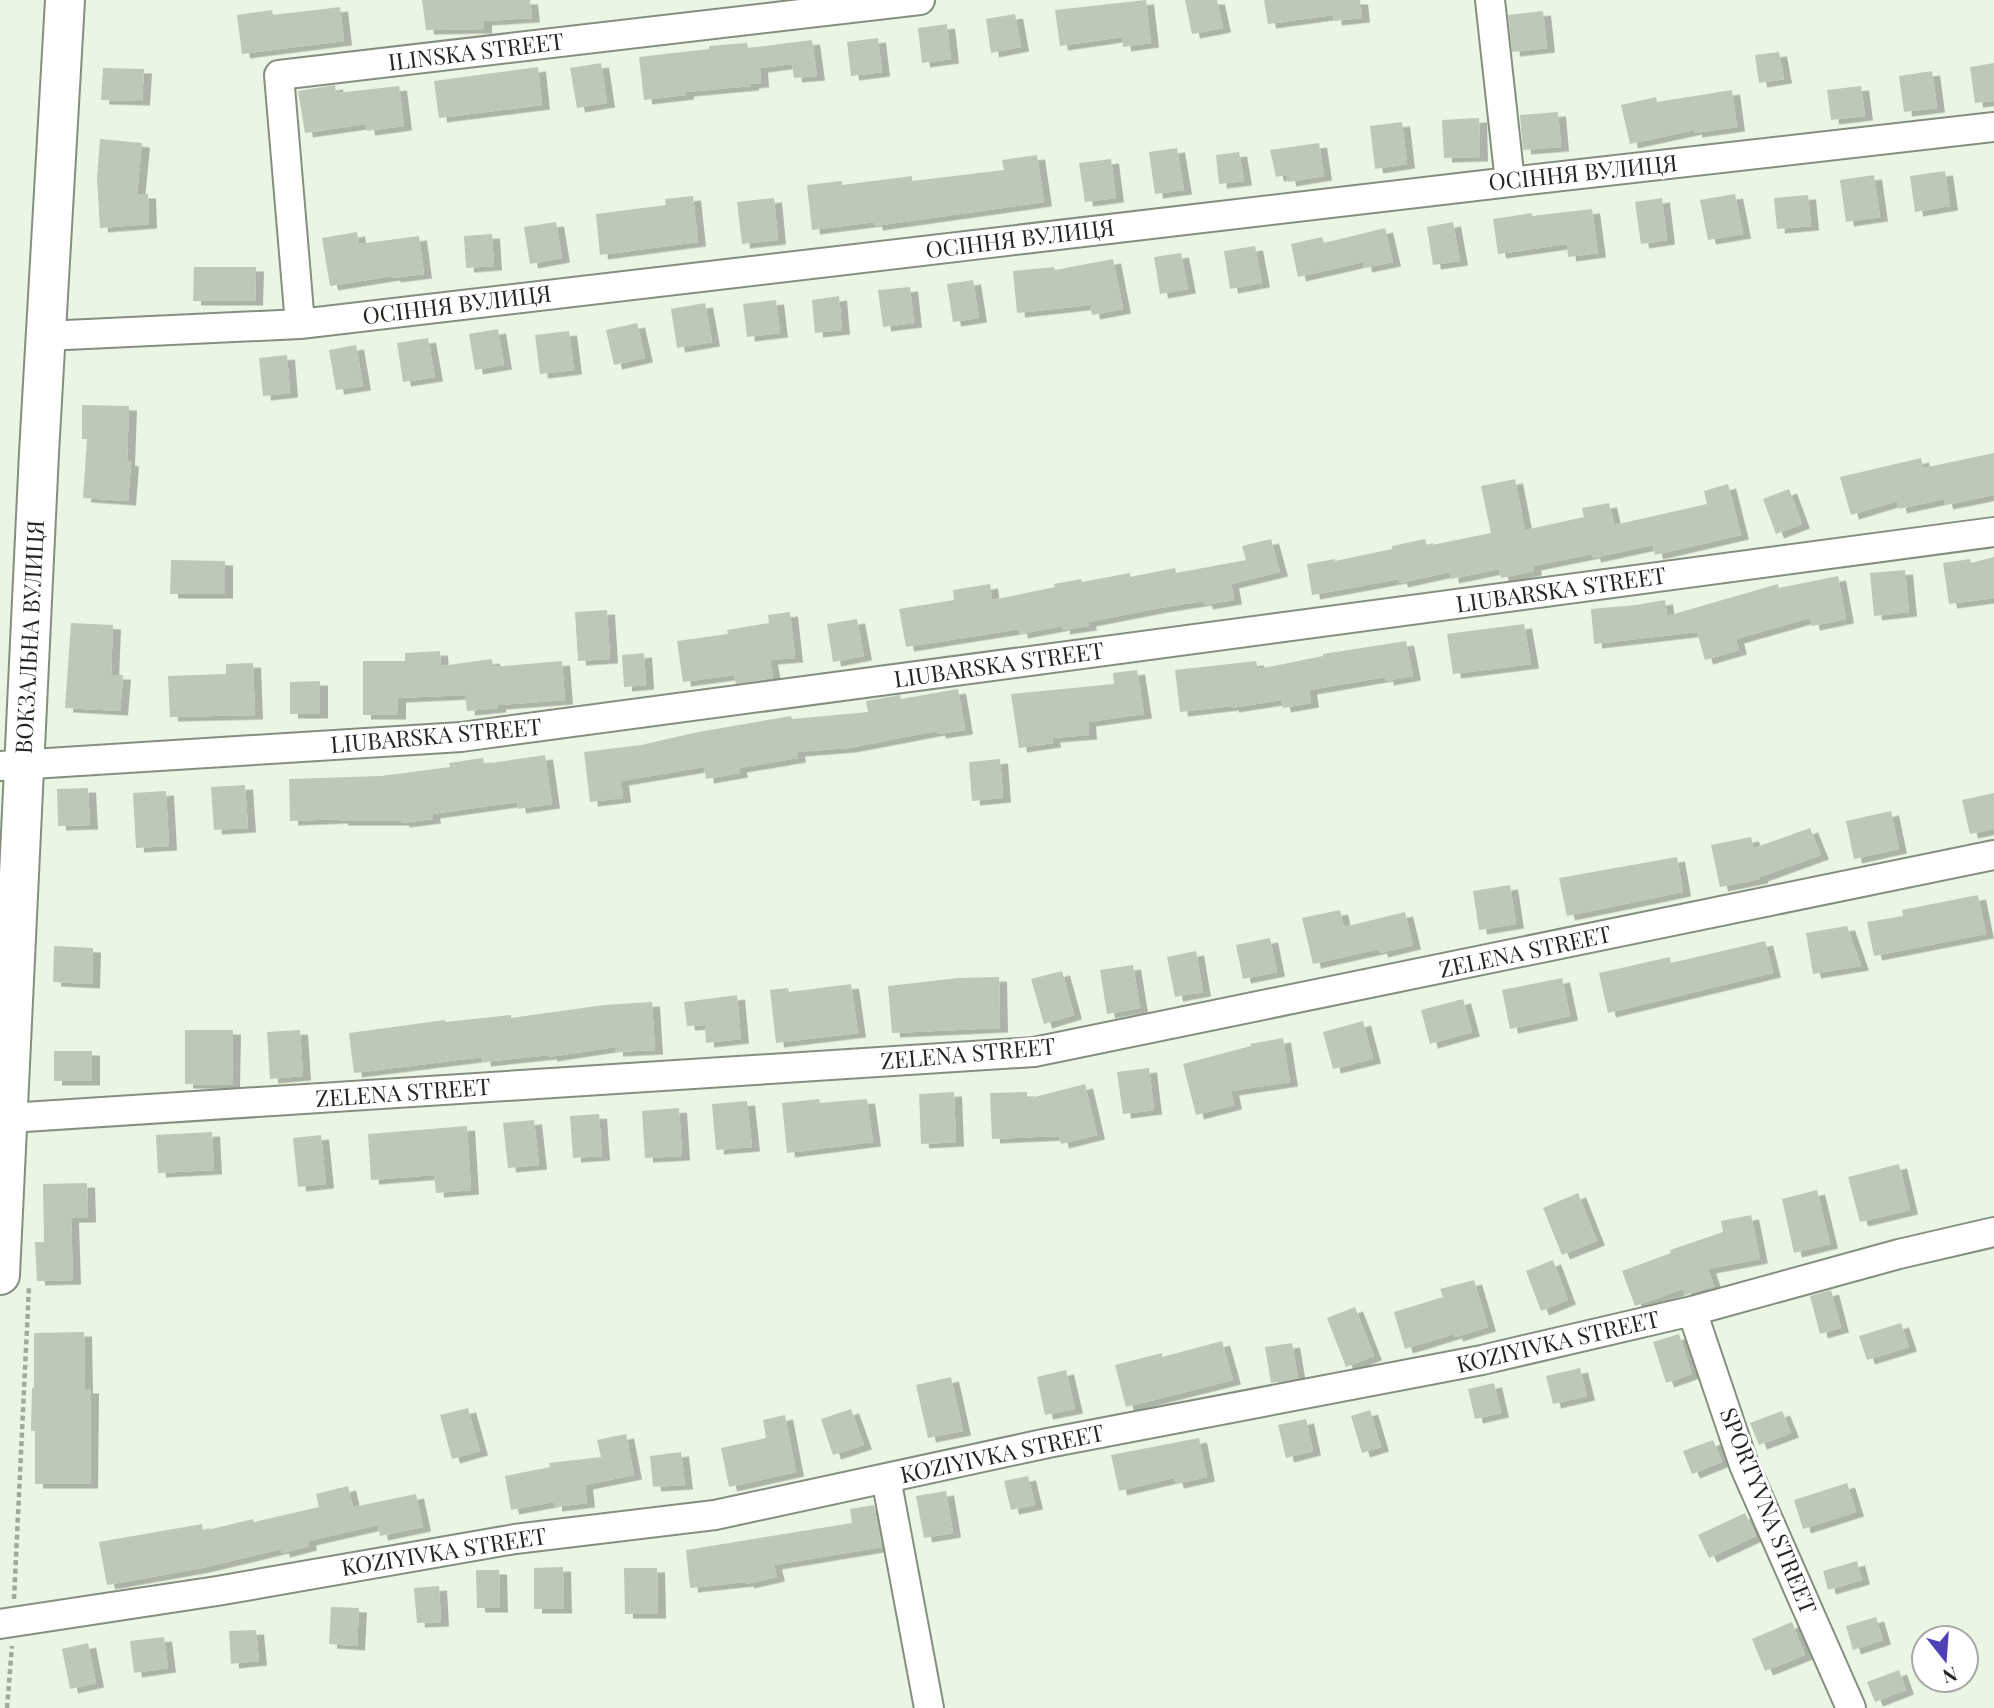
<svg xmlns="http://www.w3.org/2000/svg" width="1994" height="1708" font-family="'Playfair Display',serif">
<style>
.building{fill:#bec8b7;filter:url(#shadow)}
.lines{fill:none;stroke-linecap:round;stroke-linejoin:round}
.minor-casing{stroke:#858f7f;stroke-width:32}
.secondary-casing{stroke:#858f7f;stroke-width:42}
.path{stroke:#a1a99c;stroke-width:4.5;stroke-dasharray:5 3.5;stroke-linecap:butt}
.minor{stroke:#fff;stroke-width:28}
.secondary{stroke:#fff;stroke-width:38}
.labels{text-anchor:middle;stroke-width:6;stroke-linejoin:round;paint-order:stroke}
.street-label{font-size:23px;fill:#232721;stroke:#fff}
</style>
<defs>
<filter id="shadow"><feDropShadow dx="8" dy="4.5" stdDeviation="0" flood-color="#0004"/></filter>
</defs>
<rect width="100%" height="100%" fill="#ebf5e4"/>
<path class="building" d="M422,0H530L532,18L484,21V29L426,30Z
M1146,0L1151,43L1123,47L1122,37L1060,46L1055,10Z
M1185,0H1217L1223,28L1192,34Z
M1264,0H1360L1362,18L1334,21L1333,15L1268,24Z
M340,7L344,41L242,54L237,15L272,10L273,15Z
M1543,11L1547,48L1512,52L1508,15Z
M1015,14L1021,47L991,53L986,19Z
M947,24L951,59L922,63L918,28Z
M878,38L882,72L851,76L847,42Z
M812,40L817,76L794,78L792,64L760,68L761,83L751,84V86L686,92V95L644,100L639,57L709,49V46L747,43L748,48Z
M1779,52L1784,79L1759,83L1755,55Z
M601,63L607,103L577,108L570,68Z
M1994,63V101L1975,103L1970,67Z
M538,67L542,105L439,118L434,81Z
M103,68L144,69L142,101L101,100Z
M1932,71L1937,108L1904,112L1899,76Z
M335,85L336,93L399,86L404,126L367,131L366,124L305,133L298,91Z
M1861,86L1865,116L1831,120L1827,90Z
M1732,90L1737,127L1694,133V130L1630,144L1621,105L1656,97L1657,102Z
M1558,112L1561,147L1523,150L1520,115Z
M1479,118L1480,157L1444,158L1442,120Z
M1402,122L1407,164L1375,169L1370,126Z
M100,139L142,143L137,194H148L149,224L100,228L97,178Z
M1319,143L1324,176L1288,182L1287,175L1276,177L1270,150Z
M1177,148L1184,190L1155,194L1149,152Z
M1239,152L1244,181L1219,184L1216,155Z
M1037,155L1044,202L875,226L874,222L812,230L807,185L842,181V185L912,176V181L1004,170L1002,160Z
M1111,159L1116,198L1085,202L1079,163Z
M1945,171L1950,206L1915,212L1910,176Z
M1874,175L1880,217L1846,222L1840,180Z
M1735,194L1743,234L1708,240L1700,200Z
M1808,195L1811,226L1777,229L1774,198Z
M693,196L698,242L600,255L596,214L666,205L665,199Z
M774,198L778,240L742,244L737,202Z
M1662,198L1667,240L1641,244L1635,202Z
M1592,209L1598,253L1568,257L1567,244L1498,254L1493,219L1532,213V216Z
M556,222L562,258L530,264L524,227Z
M1453,222L1460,261L1433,265L1427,227Z
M1385,228L1393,262L1364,268L1363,262L1298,277L1291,244L1322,237L1324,243Z
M357,232L359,244L419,236L424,274L393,278L392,276L330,286L322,238Z
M492,234L494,266L466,268L464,236Z
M1255,246L1262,283L1230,289L1224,251Z
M1181,253L1188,289L1160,294L1154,257Z
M1113,259L1123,309L1092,315L1090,305L1017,313L1013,271L1054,267L1055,270Z
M194,267H256L255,301H193Z
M973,280L979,318L953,322L947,284Z
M910,287L914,323L883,327L878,290Z
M839,296L842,330L815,333L812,300Z
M776,300L780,333L747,337L743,304Z
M705,303L712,342L677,348L671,309Z
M637,323L645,358L614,365L606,330Z
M498,329L504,365L475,370L469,334Z
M569,331L574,370L540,374L535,335Z
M428,338L435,377L403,382L397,343Z
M356,345L363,386L336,390L329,350Z
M287,355L290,393L263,396L259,358Z
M82,405L129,406L127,461L131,462L128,501L83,498L87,439H82Z
M1994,453V495L1945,505L1944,499L1899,509L1897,501L1851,515L1840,477L1921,458L1923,468Z
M1515,479L1525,530L1584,517L1582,508L1609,503L1614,525L1707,504L1704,491L1728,484L1741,535L1655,555L1653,545L1593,558L1592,554L1533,566L1534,571L1501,578L1499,569L1451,579L1450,572L1400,583L1399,579L1312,595L1307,564L1335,559V561L1392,549V546L1425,539L1427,546L1491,533L1481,486Z
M1789,489L1802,524L1776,534L1763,499Z
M1271,539L1280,572L1231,584L1234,600L1205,605L1204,601L1160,608L1088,622L1089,626L1062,630V626L1020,634L1019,629L906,647L899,609L954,600L953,590L990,584L992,600L1055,587L1054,584L1081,579L1082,582L1130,573V577L1175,568L1176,573L1246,560L1242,546Z
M1994,557V598L1949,604L1943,563L1970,559L1971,563Z
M171,560L225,561V594H170Z
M1905,570L1909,612L1874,616L1870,573Z
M1838,576L1846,619L1812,626L1810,618L1736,639L1739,650L1705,660L1697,632L1594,644L1591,609L1636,605L1665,600L1667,616L1778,584L1779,588Z
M607,610L610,659L578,661L575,612Z
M790,612L795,658L770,660L773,678L736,684L734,675L683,682L677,641L728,634L727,630L769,623L768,615Z
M857,619L864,656L833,662L827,624Z
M71,623L113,625L111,675H123L120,711L65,708Z
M1524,624L1531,664L1453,674L1447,634Z
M1406,641L1413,676L1386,681L1385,677L1309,690L1311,703L1283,708L1281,700L1231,708V706L1180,712L1175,670L1256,661L1258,669L1323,656V654Z
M440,651L441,666L492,659L493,667L562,661L565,700L498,705V708L467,711L465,695L398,698V715H363V661H405V653Z
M644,653L646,685L624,687L622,655Z
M253,663L255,715L170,717L168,676L226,674V664Z
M1137,670L1144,714L1088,722L1089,735L1052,738L1053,743L1019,748L1011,694L1114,684L1113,673Z
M320,681V714H290V682Z
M958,689L965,730L938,734L937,731L848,748L797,752L798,758L739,768L740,773L706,779L704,767L621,781L623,798L590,802L584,752L641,745L698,732L791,716L792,719L868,712L866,701L900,695L901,699Z
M545,755L552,804L518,809L517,802L432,814L433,819L402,823L401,821H340V819L290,821L289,779L381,776L450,767L449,763L483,758L484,764Z
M1000,759L1003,798L972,801L969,762Z
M245,785L248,828L214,830L211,787Z
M88,788L90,825L58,826L57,789Z
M166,791L169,846L136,848L133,793Z
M1994,793V829L1970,834L1962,800Z
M1891,811L1899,849L1854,859L1846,821Z
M1810,828L1821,855L1760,877V879L1720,887L1711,845L1751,837L1754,848Z
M1677,857L1683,892L1567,916L1559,878Z
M1510,885L1516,924L1479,930L1473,891Z
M1978,895L1986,934L1874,956L1867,922L1903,916L1902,910Z
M1340,910L1344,927L1405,912L1413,945L1380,953L1379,949L1313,964L1302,918Z
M1847,926L1861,966L1813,974L1806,933Z
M1270,938L1277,972L1243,979L1236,945Z
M1765,941L1773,973L1608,1013L1599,973L1670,957L1671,963Z
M54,946L93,948L92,984L53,982Z
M1196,951L1203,992L1175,997L1167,957Z
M1133,965L1140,1008L1107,1014L1100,970Z
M1062,971L1074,1015L1044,1024L1031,979Z
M999,977L1000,1028L892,1033L888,986L958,978Z
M1562,978L1570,1016L1510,1029L1502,990Z
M851,984L858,1033L776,1043L770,990L788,988L789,992Z
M737,995L741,1039L706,1043L705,1025L687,1026L684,1002Z
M1463,999L1472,1032L1430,1044L1421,1010Z
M652,1002L655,1050L615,1052V1047L549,1057V1055L483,1062L482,1057L354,1073L349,1033L445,1020V1022L511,1015V1018L604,1005Z
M1363,1021L1373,1059L1333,1069L1323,1032Z
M185,1030H233L232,1085L185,1084Z
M300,1030L303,1076L270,1079L267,1032Z
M1283,1038L1290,1082L1231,1091L1234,1105L1196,1115L1183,1064L1251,1046L1250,1044Z
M54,1051H92V1081H54Z
M1149,1068L1154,1110L1123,1114L1117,1072Z
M1085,1084L1097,1135L1061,1144L1059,1136L992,1139L990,1093L1027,1092V1099Z
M954,1092L956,1142L921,1144L919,1094Z
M819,1099L820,1103L867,1099L873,1142L787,1153L782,1103Z
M747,1101L752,1147L716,1150L712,1104Z
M679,1108L682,1156L645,1158L642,1111Z
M599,1114L602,1156L573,1158L570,1116Z
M534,1120L539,1165L508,1168L503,1123Z
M467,1126L471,1190L436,1193L434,1175L371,1180L368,1134Z
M212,1132L214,1170L158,1173L156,1135Z
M321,1135L326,1184L298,1187L293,1138Z
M1899,1164L1910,1210L1860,1222L1848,1177Z
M87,1183L88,1218H71L73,1280L37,1281L35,1242H44L43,1184Z
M1817,1190L1830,1244L1794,1253L1782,1199Z
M1578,1193L1597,1241L1562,1255L1543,1208Z
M1751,1215L1760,1259L1708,1269L1714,1286L1685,1295L1683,1289L1635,1306L1622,1271L1671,1253L1670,1250L1723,1232L1721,1221Z
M1553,1260L1568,1300L1541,1311L1526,1271Z
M1474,1280L1488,1327L1455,1337L1454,1334L1405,1349L1394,1312L1443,1297L1440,1289Z
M1831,1290L1841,1328L1820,1334L1810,1296Z
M1355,1307L1374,1356L1346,1367L1327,1318Z
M1901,1323L1909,1347L1867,1360L1859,1336Z
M84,1332L85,1389H91L90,1484H35V1431H31L32,1388H34V1333Z
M1679,1334L1692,1374L1666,1383L1653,1342Z
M1222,1341L1233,1380L1126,1407L1115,1365L1162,1353V1357Z
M1292,1343L1298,1378L1271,1383L1265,1347Z
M1580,1368L1587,1396L1553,1404L1546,1376Z
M1066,1370L1075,1409L1045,1415L1037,1377Z
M951,1377L963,1431L928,1438L916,1385Z
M1494,1383L1501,1413L1475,1419L1468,1389Z
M468,1408L480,1451L452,1459L440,1415Z
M851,1409L864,1445L833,1455L821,1419Z
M1370,1410L1381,1447L1362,1453L1351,1416Z
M1782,1411L1791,1433L1759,1445L1750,1423Z
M785,1415L796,1472L729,1487L721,1448L766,1438L763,1420Z
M1306,1419L1313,1451L1286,1458L1278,1425Z
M626,1434L634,1475L585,1485L587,1503L554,1507V1502L511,1510L505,1476L550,1467L549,1463L601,1457L597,1440Z
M1199,1438L1207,1477L1176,1484L1174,1478L1119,1491L1111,1455Z
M1713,1440L1722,1462L1692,1474L1683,1451Z
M681,1452L685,1485L653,1487L650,1456Z
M1028,1476L1035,1505L1011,1510L1004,1481Z
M1847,1483L1856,1512L1803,1529L1794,1500Z
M348,1486L353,1507L416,1494L423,1527L380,1536L378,1525L308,1541L309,1546L282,1553L281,1549L202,1568L107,1585L99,1542L202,1524L203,1531L253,1519L254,1522L319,1507L316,1494Z
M946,1491L953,1533L924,1538L916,1496Z
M874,1505L882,1547L774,1565L777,1577L746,1584V1582L690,1588L686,1550L852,1523L850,1509Z
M1745,1513L1756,1536L1709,1558L1698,1535Z
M1857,1561L1862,1580L1828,1590L1823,1571Z
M563,1567L564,1609H534V1568Z
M624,1568H657L658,1614H625Z
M476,1570H499L500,1608H477Z
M439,1586L441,1622L417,1623L414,1588Z
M331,1607L359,1608L357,1646L329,1644Z
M1876,1617L1883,1640L1853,1650L1846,1626Z
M1792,1622L1805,1655L1765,1671L1752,1639Z
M256,1630L259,1661L231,1664L229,1631Z
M164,1637L168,1668L134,1673L130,1641Z
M88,1643L96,1683L70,1689L62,1649Z
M1899,1670L1906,1690L1875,1702L1867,1682Z"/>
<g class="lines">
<defs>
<path id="minor" d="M1490,0L1510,182
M300,324L279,75L920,0
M45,336L300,324L1510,182L1994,127
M0,766L461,737L1994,532
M9,1118L1034,1052L1994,855
M1692,1311L1744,1465L1851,1708
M886,1478L929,1708
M0,1624L217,1591L515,1539L715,1515L1048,1443L1482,1360L1692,1311L1899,1254L1994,1232"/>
<path id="secondary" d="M0,1275L39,453L65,0"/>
</defs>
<use href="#minor" class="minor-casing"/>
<use href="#secondary" class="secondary-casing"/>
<path class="path" d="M14,1599L29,1286
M7,1708L12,1646"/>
<use href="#minor" class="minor"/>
<use href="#secondary" class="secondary"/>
</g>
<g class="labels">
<g class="street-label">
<text transform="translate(476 52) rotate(-7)" y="8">ILINSKA STREET</text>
<text transform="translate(1583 173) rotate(-6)" y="8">ОСІННЯ ВУЛИЦЯ</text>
<text transform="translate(1020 239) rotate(-7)" y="8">ОСІННЯ ВУЛИЦЯ</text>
<text transform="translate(457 305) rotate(-7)" y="8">ОСІННЯ ВУЛИЦЯ</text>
<text transform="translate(1561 590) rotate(-8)" y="8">LIUBARSKA STREET</text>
<text transform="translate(30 637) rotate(-87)" y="8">ВОКЗАЛЬНА ВУЛИЦЯ</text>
<text transform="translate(999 665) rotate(-8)" y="8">LIUBARSKA STREET</text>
<text transform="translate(436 736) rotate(-5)" y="8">LIUBARSKA STREET</text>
<text transform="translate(1525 952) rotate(-12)" y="8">ZELENA STREET</text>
<text transform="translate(968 1054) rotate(-5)" y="8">ZELENA STREET</text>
<text transform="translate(403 1093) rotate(-4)" y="8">ZELENA STREET</text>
<text transform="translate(1558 1342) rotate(-13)" y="8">KOZIYIVKA STREET</text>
<text transform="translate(1002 1454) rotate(-12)" y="8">KOZIYIVKA STREET</text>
<text transform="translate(1768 1511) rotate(68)" y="8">SPORTYVNA STREET</text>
<text transform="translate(444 1552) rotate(-9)" y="8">KOZIYIVKA STREET</text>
</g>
</g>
<g transform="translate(1945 1659) rotate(163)"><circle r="33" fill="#ffffff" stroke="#a7a9a6" stroke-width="2"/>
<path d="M0-5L12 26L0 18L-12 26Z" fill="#4f40b8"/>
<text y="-10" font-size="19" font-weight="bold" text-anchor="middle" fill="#232721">N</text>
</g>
</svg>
